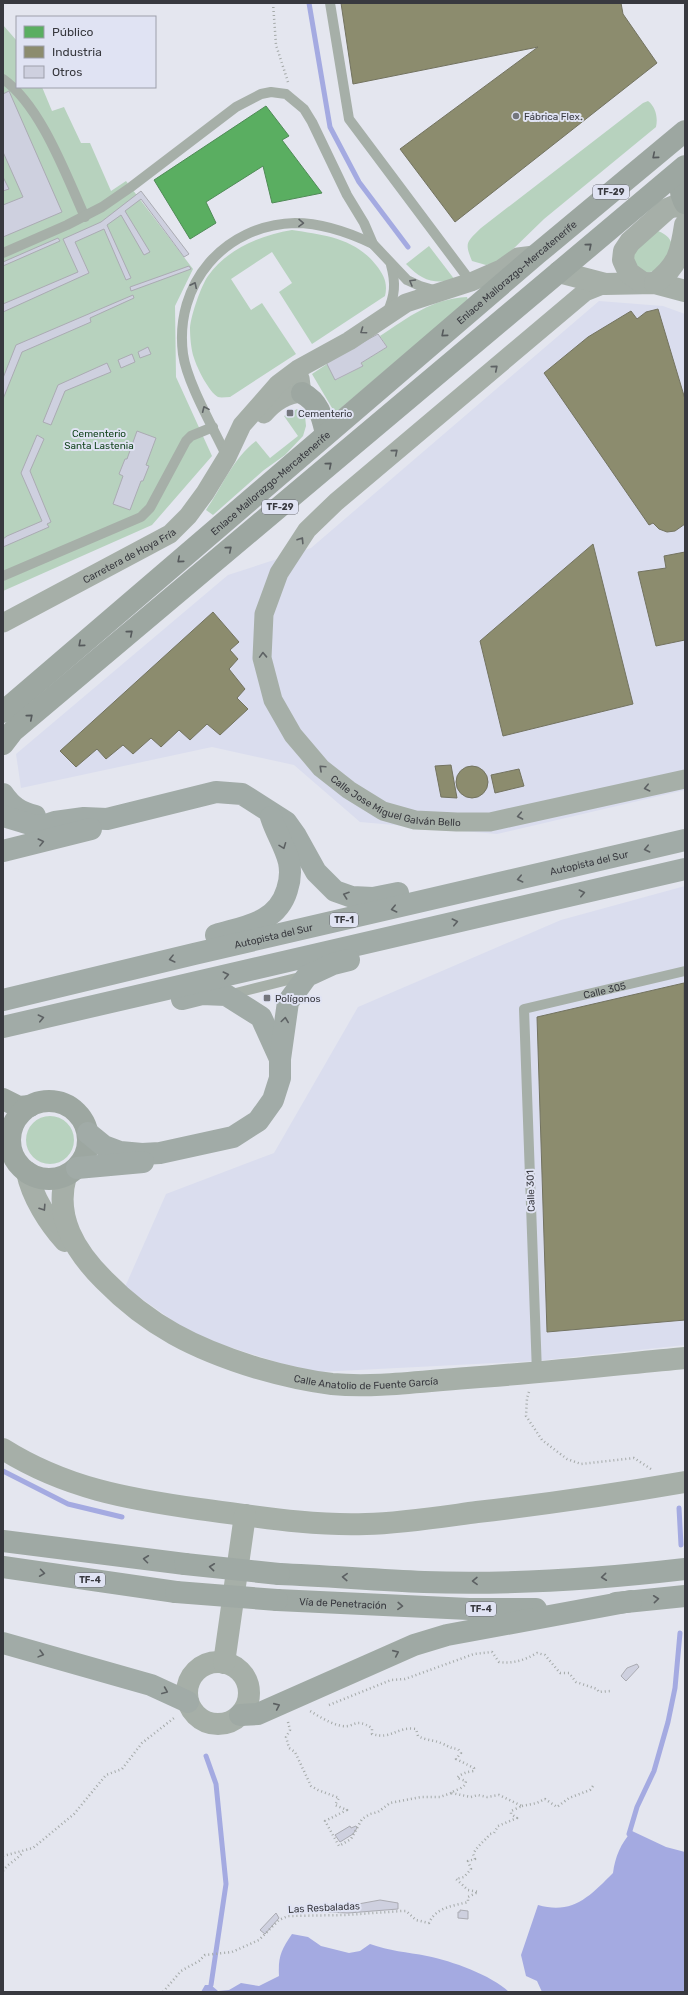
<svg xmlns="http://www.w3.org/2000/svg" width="688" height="1995" font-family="Rubik,sans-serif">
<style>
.built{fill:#daddee}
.green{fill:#b7d2be}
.water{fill:#a4aae1}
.public{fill:#5aae61;stroke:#508b57}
.industry{fill:#8c8c6e;stroke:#737360}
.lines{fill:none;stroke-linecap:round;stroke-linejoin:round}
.stream{stroke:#a4aae1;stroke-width:5}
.building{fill:#ced0df;stroke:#aaabb2}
.path{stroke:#a4a9a8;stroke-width:2.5;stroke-dasharray:1 3;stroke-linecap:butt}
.service{stroke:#a6afa8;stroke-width:10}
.minor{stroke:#a6afa8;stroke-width:19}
.tertiary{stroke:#a6afa8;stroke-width:22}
.primary{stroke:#9da7a1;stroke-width:22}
.trunk{stroke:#9fa9a4;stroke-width:22}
.motorway{stroke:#a1aba7;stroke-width:22}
.trunk-bridge{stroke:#9fa9a4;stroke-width:22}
.oneway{stroke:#565a5c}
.oneway2{stroke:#5e6264}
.oneway3{stroke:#5d6163}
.oneway4{stroke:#5c6062}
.poi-dot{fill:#74767d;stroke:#e0e3f3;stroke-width:1.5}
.labels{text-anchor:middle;stroke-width:4;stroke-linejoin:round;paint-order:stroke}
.shield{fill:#e0e3f3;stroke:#6a6c75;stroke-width:1}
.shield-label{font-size:9px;font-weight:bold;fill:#38393f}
.poi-label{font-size:10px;fill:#38393f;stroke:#e0e3f3;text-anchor:start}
.street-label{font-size:10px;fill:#38393f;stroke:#e0e3f3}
.park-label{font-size:10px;fill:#14451e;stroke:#e0e3f3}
</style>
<rect width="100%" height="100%" fill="#e4e6ef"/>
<path class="built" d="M599,301L663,306L685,314V790L497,834L360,822L294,765L212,747L21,788L16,754L228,575L311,548Z
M685,886V1345L536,1361L319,1372L283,1364L211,1341L182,1327L125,1287L166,1194L274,1153L358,1007L561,920Z"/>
<path class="green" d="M3,25L17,41V87H42L52,111L64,107L81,143H90L111,191L126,181L193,269L175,306L176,377L212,456L152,525L3,591Z
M648,101C656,107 658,118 656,127L544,219L507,255L498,262L486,265L472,261C464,242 467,242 481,228L643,103Z
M292,230C324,235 355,238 376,265C384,275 388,283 385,296L312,344L279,292L292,283L272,252L231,279L251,310L262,303L296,354L230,397C226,397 221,398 218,397C209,392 197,368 194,358C191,350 190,336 190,328C191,315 201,286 208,276C227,249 261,235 292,230Z
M658,231C682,241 669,256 658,270L646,273C636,267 632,261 634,250Z
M429,246L455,280C431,284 422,280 406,264Z
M467,297L468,300L335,413L312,374L327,364L336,380L363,366L361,363L387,347L380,336C409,317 431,299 467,297Z
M297,409L305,416L306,426L303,436L285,455L264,470L213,515L206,510C222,487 233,458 256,441L270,458L298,436L284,416Z
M26 1140a24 24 0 1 1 48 0a24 24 0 1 1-48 0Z"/>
<path class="water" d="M632,1831L666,1847L685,1852V1992H542L537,1981L526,1976L521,1955L538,1905C573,1915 590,1896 613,1873C615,1857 621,1843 632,1831Z
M292,1934L308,1937L321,1946L349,1953L360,1951L370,1944C389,1951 407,1952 427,1956C452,1961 491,1975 509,1992H201L205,1985H211L218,1991L229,1990L241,1983L259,1986L279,1976C278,1957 281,1950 292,1934Z"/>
<path class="public" d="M266,106L289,136L282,140L322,193L272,203L263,166L206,202L216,223L190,239L154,180Z"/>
<path class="industry" d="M341,3H621L623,14L657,63L455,222L400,149L538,47L353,84Z
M658,309L685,399V524L675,531L667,532L659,529L653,523L649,525L544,373L588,337L631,311L637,319L646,312Z
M593,544L633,704L503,736L480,641Z
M685,552V640L656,646L638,572L666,568L664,556Z
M213,612L239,642L230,650L238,659L229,669L245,689L237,698L248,709L220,735L207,724L190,740L179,730L161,747L151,738L133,754L123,745L106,759L97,749L76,767L60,751Z
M451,765L457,798L441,797L435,766Z
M456 782a16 16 0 1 1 32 0a16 16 0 1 1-32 0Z
M519,769L524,786L495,793L491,775Z
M684,983L685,1320L547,1332L537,1017Z"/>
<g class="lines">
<path class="stream" d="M309,3L330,127L359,182L408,247
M3,1471L68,1504L122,1517
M679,1508L681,1545
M206,1756L216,1784L226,1884L211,1985
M629,1834L637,1807L654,1771L668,1722L675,1688L680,1633"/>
</g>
<path class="building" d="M9,91L62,212L3,237V205L23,197L3,152V94Z
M3,177L9,189L3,191Z
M141,191L189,254L184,257L141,199L125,211L150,252L144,255L121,215L107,225L131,278L126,280L104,229L75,242L89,273L3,312V304L78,272L63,239L101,222Z
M58,238L60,241L3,266V262Z
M189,266L191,269L131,291L130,287Z
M133,295L134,298L90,318L91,322L22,352L3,399V378L16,345Z
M378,334L387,347L361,363L363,366L335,380L326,362Z
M148,347L151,354L140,358L138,352Z
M132,354L135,362L121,368L118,360Z
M107,363L111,372L65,391L51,425L43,422L58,385Z
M137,431L156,438L146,465L149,466L143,481H141L130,510L113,504L123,476L119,474L125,459H127Z
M37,435L44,439L30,471L51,522L47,524L49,527L3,547V539L7,536L42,521L21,473Z
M637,1664L639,1667L626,1681L621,1676L627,1668Z
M350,1826L351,1828L356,1826L357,1828L353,1834L340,1842L335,1835Z
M380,1900L398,1903V1909L348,1913L326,1912L327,1904L333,1907H342Z
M460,1910L468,1911V1919L458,1918V1912H460Z
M276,1913L279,1918L265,1934L260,1930Z"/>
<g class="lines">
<path class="path" d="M273,3L276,45L288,82
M529,1392L527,1398L526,1416L542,1440L567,1459L581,1464L634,1458L651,1469
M329,1705L391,1680L405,1679L474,1654L492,1652L499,1662C513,1664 525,1660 537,1653L545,1655L560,1673H569L576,1682L597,1689L599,1692L611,1691
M288,1722L290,1730L286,1737L289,1748L295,1752L311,1786L318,1790L339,1798L335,1805L347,1810L325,1821L339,1846L351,1839L362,1819L370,1814L378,1812L390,1803L421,1797H440L451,1793
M522,1806L537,1803L545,1799L557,1807L569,1798L590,1790L593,1786
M3,1856L33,1848L74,1814L106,1775L122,1769L142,1743L174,1718V1716
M3,1871C7,1864 17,1860 23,1852
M163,1992L181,1971L199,1961L205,1955L232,1952L259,1940L279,1920L288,1916L345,1915L402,1911H406L416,1920L429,1923C436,1907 453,1906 468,1902V1897L478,1892L468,1890L456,1879L464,1877L471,1869L468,1861L475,1859L473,1854C479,1844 484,1842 490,1834L494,1833L498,1826L517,1818L511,1814V1811L522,1806L499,1795L487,1797L478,1795L471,1797L451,1793C456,1789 465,1789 466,1781L457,1778C462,1773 467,1772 474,1771V1768L456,1759L461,1753L458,1749C450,1748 450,1747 443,1744C436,1740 427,1741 418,1736L416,1729C397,1726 392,1740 372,1734V1728C354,1717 355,1728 342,1726C331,1724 320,1717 310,1711"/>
<g class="service">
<path d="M330,3L349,119L471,282"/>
<path d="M3,79C41,106 66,175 85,217"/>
<path d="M3,253L67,225L102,207L131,187L236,107L261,94L271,92L286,94L304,109L312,122L347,195L364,223L373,244L407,280L420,286L437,291"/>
<path d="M387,313C395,296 396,283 391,265"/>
<path d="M227,457C214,429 187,383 183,354C174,284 224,225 295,223C323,223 348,232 373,244"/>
<path d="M3,576L141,517L150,508L186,441L191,436L213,427"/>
<path d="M228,995L304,976"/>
<path id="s1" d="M537,1373L524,1009L685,971"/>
</g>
<g class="minor">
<path id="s2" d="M605,284L585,292L336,502L307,530L279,573L264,614L262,658L273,700L293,735L321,768L349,790L383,811L415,820L457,822H490L685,779"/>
<path d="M264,414C274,402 287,394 302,393L300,378"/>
<path id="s3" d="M3,623L170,534L188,516L205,493L227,457L242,425L278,384L298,369L349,341L406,303L471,282L501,269L518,257L534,255"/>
</g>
<g class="tertiary">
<path d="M559,272L605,284L655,283L685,291"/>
<path d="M643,283L629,273L623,260L624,251L630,242L667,209L674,206L685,208"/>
<path d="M655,283C678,266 681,252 685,225"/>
<path d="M27,1172C32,1197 49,1223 65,1241"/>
<path id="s4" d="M66,1176C54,1217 75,1251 104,1280C149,1326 195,1349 257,1368C281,1375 306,1381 332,1384C376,1388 422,1381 467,1378C540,1373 612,1365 685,1358"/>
<path d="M3,1449C65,1488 128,1499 199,1509C254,1516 310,1526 366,1524C403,1523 440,1517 477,1512C547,1504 616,1494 685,1482"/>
<circle cx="218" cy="1693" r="31"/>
<path d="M224,1663L245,1515"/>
</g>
<g class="primary">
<path d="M685,180C678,187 681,195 685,203"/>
<path d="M302,393C319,402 322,416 326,434"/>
<path id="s5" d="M3,712L537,254L685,131"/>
<path d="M3,744L13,731L685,166"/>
<path d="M3,1099L19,1107L30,1106"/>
<circle cx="49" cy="1140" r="39"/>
</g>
<g class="trunk">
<path d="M3,1541L185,1564"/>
<path d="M3,1567L176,1592"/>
<path d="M279,1574C327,1576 376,1580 424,1582C511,1585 599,1579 685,1569"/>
<path id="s6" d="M277,1600L469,1609H536"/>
<path d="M616,1603L685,1596"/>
<path d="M240,1715L258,1714L414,1645L447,1635L631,1601"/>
</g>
<g class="motorway">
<path d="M3,794C12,807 20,812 35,816"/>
<path d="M3,816L33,825L43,826L55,822L84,818L107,819L216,792L242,794L286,822L296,836L316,872L335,891L352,897L373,898L398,893"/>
<path d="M3,851L91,829"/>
<path d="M216,935C246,926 277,923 287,890C290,881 291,872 289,862C285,846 276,833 271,817"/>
<path d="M182,999L202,994L226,995L261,1017L280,1059"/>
<path id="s7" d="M3,1000L194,954L685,840"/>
<path d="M3,1027L685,869"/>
<path d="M88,1133L104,1146L120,1152L142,1154L160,1153L233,1137L258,1121L273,1100L280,1078V1059L288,1002L307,976L333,964L349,960"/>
<path d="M77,1168L143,1162"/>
<path d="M3,1643L151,1685L188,1702"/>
</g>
<path class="trunk-bridge" d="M185,1564L279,1574
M176,1592L277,1600"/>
</g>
<defs><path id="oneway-chevron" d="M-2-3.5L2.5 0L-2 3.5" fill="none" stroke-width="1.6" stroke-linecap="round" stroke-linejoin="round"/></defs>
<g class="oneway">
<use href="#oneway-chevron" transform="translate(655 156) rotate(140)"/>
<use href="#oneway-chevron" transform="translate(589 246) rotate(-40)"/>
<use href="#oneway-chevron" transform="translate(444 334) rotate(140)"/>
<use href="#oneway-chevron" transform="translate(329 465) rotate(-40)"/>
<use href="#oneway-chevron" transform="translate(229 549) rotate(-40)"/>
<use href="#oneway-chevron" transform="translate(180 560) rotate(139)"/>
<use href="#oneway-chevron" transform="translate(130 633) rotate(-40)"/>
<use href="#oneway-chevron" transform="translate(81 644) rotate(139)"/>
<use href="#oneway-chevron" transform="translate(30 717) rotate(-40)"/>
</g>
<g class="oneway2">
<use href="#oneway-chevron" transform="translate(301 223) rotate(1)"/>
<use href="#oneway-chevron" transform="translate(412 282) rotate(-150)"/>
<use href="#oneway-chevron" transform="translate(194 285) rotate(-64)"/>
<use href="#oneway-chevron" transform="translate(363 331) rotate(145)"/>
<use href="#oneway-chevron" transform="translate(495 368) rotate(-40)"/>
<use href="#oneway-chevron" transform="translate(205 409) rotate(-114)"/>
<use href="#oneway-chevron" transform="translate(395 452) rotate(-40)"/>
<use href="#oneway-chevron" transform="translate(301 540) rotate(-57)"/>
<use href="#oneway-chevron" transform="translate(263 655) rotate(-92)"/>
<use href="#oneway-chevron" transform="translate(322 768) rotate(-137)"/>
<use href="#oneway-chevron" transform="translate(647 788) rotate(167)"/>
<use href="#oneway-chevron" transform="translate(520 816) rotate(169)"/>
<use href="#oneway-chevron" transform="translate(43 1208) rotate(57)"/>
</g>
<g class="oneway3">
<use href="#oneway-chevron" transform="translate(41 842) rotate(-14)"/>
<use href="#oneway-chevron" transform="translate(283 846) rotate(69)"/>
<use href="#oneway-chevron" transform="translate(647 849) rotate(167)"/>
<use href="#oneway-chevron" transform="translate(520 879) rotate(167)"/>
<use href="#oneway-chevron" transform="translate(582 893) rotate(-13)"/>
<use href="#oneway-chevron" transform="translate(346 895) rotate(-161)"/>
<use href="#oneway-chevron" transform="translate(394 909) rotate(167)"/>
<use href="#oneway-chevron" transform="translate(455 922) rotate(-13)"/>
<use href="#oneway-chevron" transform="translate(172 959) rotate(166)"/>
<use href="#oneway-chevron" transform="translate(226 975) rotate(-13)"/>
<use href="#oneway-chevron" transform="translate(41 1018) rotate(-13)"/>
<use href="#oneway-chevron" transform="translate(285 1020) rotate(-82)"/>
<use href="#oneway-chevron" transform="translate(41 1654) rotate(15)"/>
<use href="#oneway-chevron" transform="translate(165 1691) rotate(23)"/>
</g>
<g class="oneway4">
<use href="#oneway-chevron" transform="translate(146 1559) rotate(-173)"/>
<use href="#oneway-chevron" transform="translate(212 1567) rotate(-174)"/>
<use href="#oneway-chevron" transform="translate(42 1573) rotate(8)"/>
<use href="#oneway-chevron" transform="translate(345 1577) rotate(-177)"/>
<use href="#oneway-chevron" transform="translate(604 1577) rotate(174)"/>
<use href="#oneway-chevron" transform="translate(475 1581) rotate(179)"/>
<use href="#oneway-chevron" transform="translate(656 1599) rotate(-6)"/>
<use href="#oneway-chevron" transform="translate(400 1606) rotate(3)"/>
<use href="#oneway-chevron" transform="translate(396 1653) rotate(-24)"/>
<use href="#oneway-chevron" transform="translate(277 1706) rotate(-24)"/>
</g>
<g class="poi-dot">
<circle cx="516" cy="116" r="4"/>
<rect x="286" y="409" width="8" height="8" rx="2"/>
<rect x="263" y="994" width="8" height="8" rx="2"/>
</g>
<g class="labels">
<g class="shield">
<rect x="593" y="185" width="36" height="14" rx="3"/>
<rect x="262" y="500" width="36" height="14" rx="3"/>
<rect x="330" y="913" width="28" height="14" rx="3"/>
<rect x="75" y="1573" width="30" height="14" rx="3"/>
<rect x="466" y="1602" width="30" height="14" rx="3"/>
</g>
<g class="shield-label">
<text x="611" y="195">TF-29</text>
<text x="280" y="510">TF-29</text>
<text x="344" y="923">TF-1</text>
<text x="90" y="1583">TF-4</text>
<text x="481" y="1612">TF-4</text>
</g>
<g class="poi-label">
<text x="524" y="120">Fábrica Flex.</text>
<text x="298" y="417">Cementerio</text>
<text x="275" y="1002">Polígonos</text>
</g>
<g class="street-label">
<text dy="4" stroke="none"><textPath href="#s5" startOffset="676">Enlace Mallorazgo-Mercatenerife</textPath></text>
<text dy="4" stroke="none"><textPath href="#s5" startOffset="352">Enlace Mallorazgo-Mercatenerife</textPath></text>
<text dy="4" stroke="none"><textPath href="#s3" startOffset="143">Carretera de Hoya Fría</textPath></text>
<text dy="4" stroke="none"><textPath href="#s2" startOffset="738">Calle Jose Miguel Galván Bello</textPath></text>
<text dy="4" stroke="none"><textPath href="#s7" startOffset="602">Autopista del Sur</textPath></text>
<text dy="4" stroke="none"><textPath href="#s7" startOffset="278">Autopista del Sur</textPath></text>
<text dy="4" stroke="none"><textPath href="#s1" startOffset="447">Calle 305</textPath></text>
<text transform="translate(530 1191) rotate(-92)" y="4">Calle 301</text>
<text dy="4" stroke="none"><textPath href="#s4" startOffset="406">Calle Anatolio de Fuente García</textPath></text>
<text dy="4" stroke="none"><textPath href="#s6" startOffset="66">Vía de Penetración</textPath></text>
<text transform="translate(324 1907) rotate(-3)" y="4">Las Resbaladas</text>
</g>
<g class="park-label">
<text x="99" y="437">Cementerio<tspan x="99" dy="12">Santa Lastenia</tspan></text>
</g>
</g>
<rect width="688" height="1995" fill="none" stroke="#38393f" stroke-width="8"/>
<rect x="16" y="16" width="140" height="72" fill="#e0e3f3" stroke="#9d9fab"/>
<rect x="24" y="26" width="20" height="12" fill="#5aae61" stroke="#9d9fab"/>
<text x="52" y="36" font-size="12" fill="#38393f">Público</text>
<rect x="24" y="46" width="20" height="12" fill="#8c8c6e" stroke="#9d9fab"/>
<text x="52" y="56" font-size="12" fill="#38393f">Industria</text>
<rect x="24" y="66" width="20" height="12" fill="#ced0df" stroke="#9d9fab"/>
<text x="52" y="76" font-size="12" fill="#38393f">Otros</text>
</svg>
